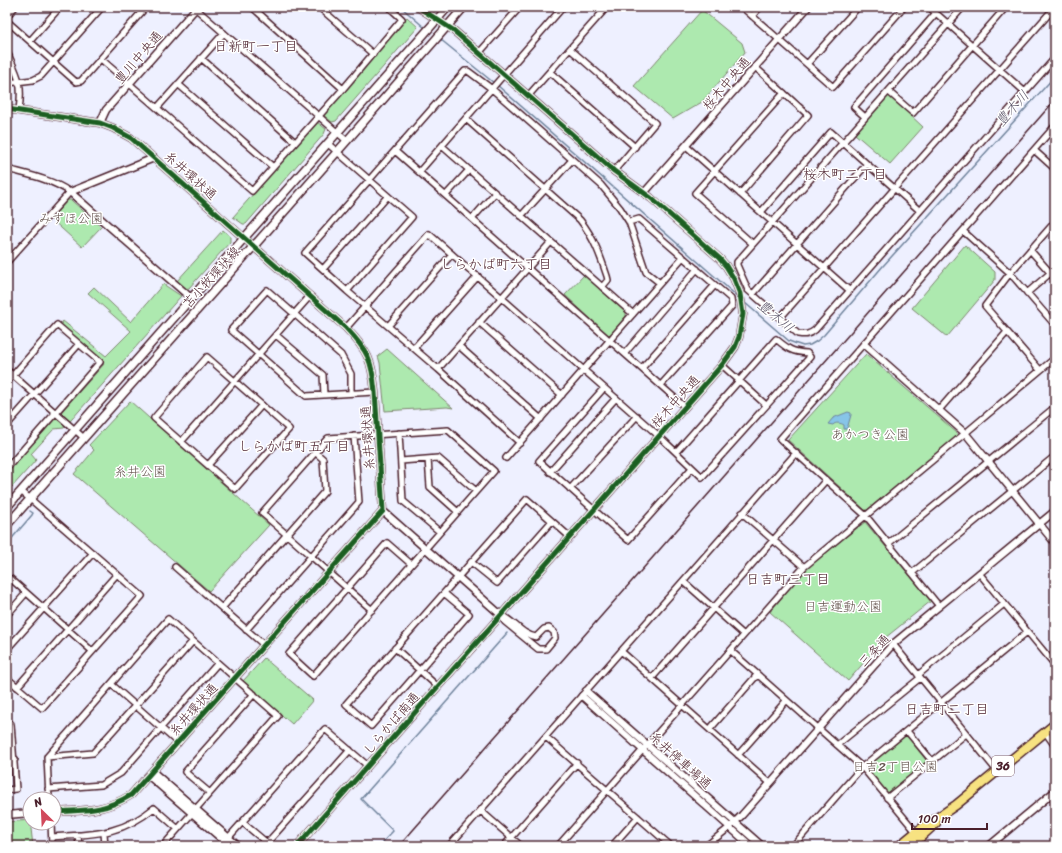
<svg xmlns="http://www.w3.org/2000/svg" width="1062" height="853" font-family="Sriracha,'Klee One',sans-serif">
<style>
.green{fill:#ade9af;stroke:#7c846d}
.water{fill:#87c5e8;stroke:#6f839c}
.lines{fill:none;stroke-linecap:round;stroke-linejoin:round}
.stream{stroke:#6f839c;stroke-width:1.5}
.minor-casing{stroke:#4a1f2b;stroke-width:8}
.tertiary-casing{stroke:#4a1f2b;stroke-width:9}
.secondary-casing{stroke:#4a1f2b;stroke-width:10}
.trunk-casing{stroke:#4a1f2b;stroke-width:11}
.minor{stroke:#fff;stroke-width:5}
.tertiary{stroke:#fff;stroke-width:6}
.secondary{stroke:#fff;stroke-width:7}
.trunk{stroke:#f7e281;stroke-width:8}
.rail{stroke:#4a1f2b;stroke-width:1.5}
.cycleway-casing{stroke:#fff;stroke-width:8}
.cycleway{stroke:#1b5e20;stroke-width:5}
.labels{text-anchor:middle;stroke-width:3;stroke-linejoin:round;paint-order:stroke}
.shield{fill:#fff;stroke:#80626b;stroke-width:1}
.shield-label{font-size:12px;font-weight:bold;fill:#4a1f2b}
.street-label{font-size:13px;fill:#4a1f2b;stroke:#fff}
.park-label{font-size:13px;fill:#63524c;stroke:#fff}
.neighbourhood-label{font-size:14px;fill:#4a1f2b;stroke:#fff}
.water-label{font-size:14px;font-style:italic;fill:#5f596d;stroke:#fff}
</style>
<rect width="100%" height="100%" fill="#eef0ff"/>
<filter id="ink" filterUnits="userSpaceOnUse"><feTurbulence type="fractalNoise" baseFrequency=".025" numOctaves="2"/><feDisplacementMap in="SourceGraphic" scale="8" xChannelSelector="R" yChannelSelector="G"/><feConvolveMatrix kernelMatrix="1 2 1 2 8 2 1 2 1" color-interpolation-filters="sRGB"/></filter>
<g filter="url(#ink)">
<path class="green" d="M702,10L742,43L745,52L702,102L673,119L634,86Z
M407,17L418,27L336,121L332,122L323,115Z
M890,96L923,127L890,164L855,134L887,97Z
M317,122L326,129L324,134L246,224H243L233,217Z
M68,200H71L101,227L82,247L51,219Z
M223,230L230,236V242L189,288L185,289L176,282Z
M965,245L995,272V280L947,337L912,308Z
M584,275L626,313V316L611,334L608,335L565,295Z
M163,284L181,296L64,428L54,429L31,454L36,460L12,487L7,483V473L104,364L59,326L63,321L106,356L131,331L88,293L94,287L131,322Z
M387,349L453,408L447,407L385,411L380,363L378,356Z
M866,354L957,433V436L867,510H865L788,440Z
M130,401L269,525L209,591L74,474L94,450L89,445Z
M865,522L931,601L885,638L848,681L770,612L806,568Z
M264,658L313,700L292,724L243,681Z
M905,736H907L926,760L927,763L889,793H887L867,769V767Z
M30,820L33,846H7V822Z"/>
<path class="water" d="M848,412L851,413V415L847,429H844V425C841,423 835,422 833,425L828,424L833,418Z"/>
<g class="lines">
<path class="stream" d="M401,7L425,28
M440,39L494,83
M497,85L738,297
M744,302L789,341L797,344L803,346L810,345L817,341L824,335L883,266L1055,76
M7,489L9,491
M7,544L32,515L33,513L30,511
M379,846L393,831L361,799L507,633"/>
<defs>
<path id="minor" d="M194,7L347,141
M252,7L343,89
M319,7L373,54
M742,7L833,87L904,7
M929,7L1025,92
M963,7L737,262V265L748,290L798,334C805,335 809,335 815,330L1055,58
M7,16L15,7
M752,16L760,7
M7,21L76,82L81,81L146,7
M30,41L60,7
M570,49L655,123L614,171
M7,52C18,76 23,83 19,110
M479,53L520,7
M201,58L295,142
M101,59L252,191L343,89L402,19L389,7
M807,64L858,7
M550,72L635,147
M7,83L33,80L41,76L102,7
M178,84L273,167
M889,92L913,113L1006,7
M528,96L607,7
M157,108L224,33
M865,117L854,107L936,13
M466,119L580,220C594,238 600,255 607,276L608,280L602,287
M327,143L412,217L347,291
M442,146L633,314
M686,146L849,290
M1034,150L1055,169
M395,151L685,407
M7,169C29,175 51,179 70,192L7,262
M419,172L563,7
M740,194L808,115L755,67
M446,195L469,170
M761,212L831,132L920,211
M521,216L572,160
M472,219L495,193
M629,222L639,219L731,299L732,306L661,385
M963,231L1010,273L1055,325
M753,244L695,193L784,93
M1030,250L1055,278
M323,269L388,196
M1027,293L1055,269
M753,294L867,164
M780,318L1055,7
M479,322L562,395
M388,326L452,254
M346,328L429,234L659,436L702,477L810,357L807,353C792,352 788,349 776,339L676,452
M276,335L323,375L324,395
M459,346L541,419
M414,348L478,276
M625,353L697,269
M207,357L289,429L235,489L154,418Z
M722,365L766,405
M642,368L715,285
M438,369L551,242
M7,370L84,438
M1040,370L985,306L1010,273L1055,222
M7,382L57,325L100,362L7,468
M604,388L539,461L628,540L692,468
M351,393V374L341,355L267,290L231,330L306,396L375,392
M939,410L1007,332
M7,425L79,344
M399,433L403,501L440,532
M181,442L310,296
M520,443L438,369L347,291L305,253L465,71H468L492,89L601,185L620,208L629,222L646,272L660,283
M506,458L683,257
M428,459L430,487L458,512
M401,461L438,458L476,491
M208,465L262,405
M550,472L616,398
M570,489L637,416
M742,513L804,567
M889,543L1055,407
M471,562L497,583L552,521
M175,567L264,645
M912,573L1055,456
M979,573L1055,665
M683,581L744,635
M7,584L11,579L92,651
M444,593L469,614L371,726L346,704L527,499L570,537
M939,606L866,516L780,439L1055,126
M222,608L325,491L323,459L315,452
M372,610C335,578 299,545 262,513L328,438L448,430L494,471L313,676L289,654L387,543L411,564
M7,615L26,593
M501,615C514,621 522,635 536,637L544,629L549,628L554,632L555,638L546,649H538L505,622Z
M246,630L359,502L354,436
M893,644L997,771
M395,648L437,686
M7,649L93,553
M621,651L770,783
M731,651L862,767L916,832
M918,675L1004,604
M7,678L42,708L142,596L21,491
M652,678L826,480
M111,684L178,743
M17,687L117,574
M7,721L11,724L16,789L7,790
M710,729L757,675
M907,731L932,761
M1045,732L1055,746
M546,737L671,846
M837,745L920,678
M738,755L786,701
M47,757L93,753L193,641
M7,759H15
M48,789L101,785L121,773L218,663
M210,793L185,772L254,694
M887,798L966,734
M49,799L47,757L168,619L278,716L163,846
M481,811L521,846
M242,822L267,843L350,750
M51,823L52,846
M104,833L105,846
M78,835L79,846
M52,837C93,834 120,836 154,808L178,829
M221,846L325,729L368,766
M449,846L796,453
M504,846L577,763
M558,846L804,567L969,430L1055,358
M612,846L638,817
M706,846L730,827
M793,846L862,767L1027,632"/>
<path id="tertiary" d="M7,109L100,123L113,128L131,138L346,328C368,351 372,360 375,392L383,511L131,795C103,812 86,810 54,812
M100,123L106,110L197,7
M154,158L70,192L191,298
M644,193L808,7
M864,344L966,434L1055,543
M383,511L501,615
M586,691L762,846
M582,696L751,846
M153,772L238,846
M149,776L230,846
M7,815L30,813
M730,827L742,815L893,644L1055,511
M297,846L722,365L735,347L739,337L743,314L740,294L734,279L726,266L719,258L651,198L614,171L453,30L418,7
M989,846L1055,791"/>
<path id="secondary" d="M7,507L448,7
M7,525L352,135L464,7"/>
<path id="trunk" d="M899,846L916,832L956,805L1055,724
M911,846L936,823"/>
</defs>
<use href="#minor" class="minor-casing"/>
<use href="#tertiary" class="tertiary-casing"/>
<use href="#secondary" class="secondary-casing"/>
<use href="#trunk" class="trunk-casing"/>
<use href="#minor" class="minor"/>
<use href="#tertiary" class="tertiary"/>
<use href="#secondary" class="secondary"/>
<use href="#trunk" class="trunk"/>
<path class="rail" d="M399,846L1055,100"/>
<defs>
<path id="cycleway" d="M7,109L100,123L113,128L131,138L346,328C368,351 372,360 375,392L383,511L131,795C103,812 86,810 54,812
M297,846L722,365L735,347L739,337L743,314L740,294L734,279L726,266L719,258L651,198L614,171L453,30L418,7"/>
</defs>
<use href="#cycleway" class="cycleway-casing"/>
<use href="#cycleway" class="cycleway"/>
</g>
</g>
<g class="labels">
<rect class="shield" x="992" y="756" width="22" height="20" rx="3"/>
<g class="shield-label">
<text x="1003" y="770">36</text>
</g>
<g class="street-label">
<text transform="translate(138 57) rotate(-49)" y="5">豊川中央通</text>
<text transform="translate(726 83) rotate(-49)" y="5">桜木中央通</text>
<text transform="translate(191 175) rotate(42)" y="5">糸井環状通</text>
<text transform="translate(211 277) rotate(-48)" y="5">苫小牧環状線</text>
<text transform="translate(675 401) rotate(-48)" y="5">桜木中央通</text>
<text transform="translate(367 438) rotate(-94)" y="5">糸井環状通</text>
<text transform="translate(874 650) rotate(-47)" y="5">三条通</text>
<text transform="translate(193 709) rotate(-48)" y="5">糸井環状通</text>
<text transform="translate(391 723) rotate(-49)" y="5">しらかば南通</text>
<text transform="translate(681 760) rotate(42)" y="5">糸井停車場通</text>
</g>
<g class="park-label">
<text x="71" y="223">みずほ公園</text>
<text x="870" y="439">あかつき公園</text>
<text x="140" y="476">糸井公園</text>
<text x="843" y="611">日吉運動公園</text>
<text x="895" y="771">日吉2丁目公園</text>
</g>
<g class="neighbourhood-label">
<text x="256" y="51">日新町一丁目</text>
<text x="845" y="179">桜木町二丁目</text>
<text x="496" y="269">しらかば町六丁目</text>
<text x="294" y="451">しらかば町五丁目</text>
<text x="788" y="584">日吉町三丁目</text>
<text x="947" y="714">日吉町二丁目</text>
</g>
<g class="water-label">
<text transform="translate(1012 108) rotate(-48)" y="5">豊木川</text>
<text transform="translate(776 316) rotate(41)" y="5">豊木川</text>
</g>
</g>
<rect width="1062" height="853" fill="none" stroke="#fff" stroke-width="24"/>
<rect x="12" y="12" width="1038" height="829" fill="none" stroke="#4a1f2b" stroke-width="1.5" filter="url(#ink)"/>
<g transform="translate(42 811) rotate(336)"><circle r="19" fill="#ffffff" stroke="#b7a5aa"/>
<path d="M0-3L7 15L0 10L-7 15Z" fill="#d1495b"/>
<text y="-6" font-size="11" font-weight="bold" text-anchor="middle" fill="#4a1f2b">N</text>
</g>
<path d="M912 823v6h75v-6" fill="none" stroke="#4a1f2b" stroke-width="2"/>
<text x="918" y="823" font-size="12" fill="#4a1f2b" stroke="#ffffff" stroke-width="3" paint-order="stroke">100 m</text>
</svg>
